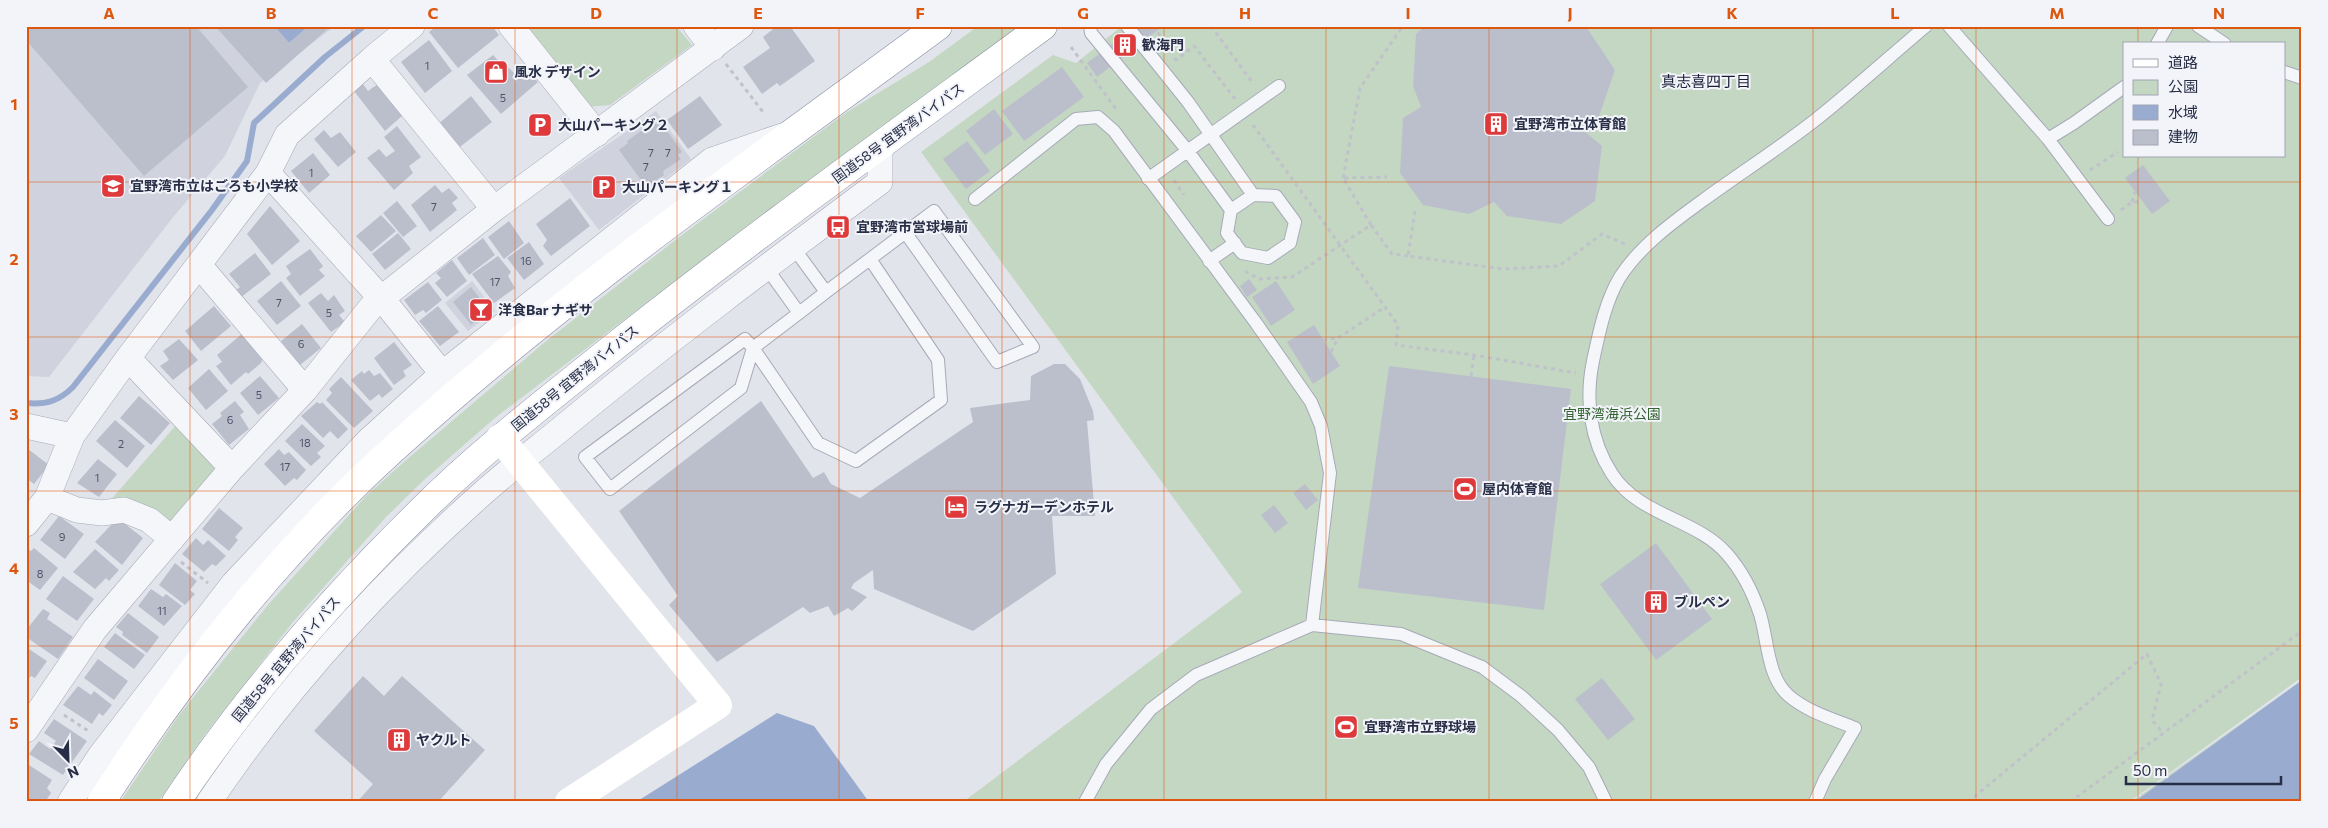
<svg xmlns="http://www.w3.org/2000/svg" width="2328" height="828" font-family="Commissioner,'Noto Sans JP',sans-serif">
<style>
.built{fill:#d0d3de}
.green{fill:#c4d7c2;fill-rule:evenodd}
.water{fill:#99acd0}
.pier{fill:#e2e4ec}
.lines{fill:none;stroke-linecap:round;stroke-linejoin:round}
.stream{stroke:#99acd0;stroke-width:6}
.building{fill:#bbbfcc}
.lane-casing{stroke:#a6aab7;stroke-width:14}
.street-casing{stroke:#a6aab7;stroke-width:26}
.highway-casing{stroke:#878fa4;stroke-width:29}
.path{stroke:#c0c2cb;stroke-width:3;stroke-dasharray:4 4;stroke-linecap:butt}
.lane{stroke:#f5f6fa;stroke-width:12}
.street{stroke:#f5f6fa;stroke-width:25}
.secondary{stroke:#fff;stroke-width:28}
.highway{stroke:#fff;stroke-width:28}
.grid{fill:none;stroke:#de570f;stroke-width:1;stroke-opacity:0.55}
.labels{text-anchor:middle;stroke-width:4;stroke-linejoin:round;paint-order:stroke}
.number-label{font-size:11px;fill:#4d5268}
.poi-label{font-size:14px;font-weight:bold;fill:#282e46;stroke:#f2f4f9;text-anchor:start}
.street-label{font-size:14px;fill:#282e46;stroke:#f2f4f9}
.park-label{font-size:14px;fill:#356433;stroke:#f2f4f9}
.neighbourhood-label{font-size:15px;fill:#1a1f37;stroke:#f2f4f9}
.neatline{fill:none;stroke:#de570f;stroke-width:2}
.grid-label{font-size:16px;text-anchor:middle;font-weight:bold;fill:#de570f}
</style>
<rect width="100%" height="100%" fill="#e2e4ec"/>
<path class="built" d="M26,26H335L260,83L225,156L174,216L49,377L26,376Z
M656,111L691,159L599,230L559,178Z
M472,281L495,311L468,331L445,303Z"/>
<path class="green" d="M521,26H676L692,45L610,105L586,107Z
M978,26H1019L700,262L496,417L425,479L386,517L293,622L206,733L158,802H120L179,715L268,605L366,496L405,461L545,342L678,238L847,112L929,62Z
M1122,26H2302V680L2134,802H963L1242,592L921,152L1053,55L1076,63ZM2124,44H2284V156H2124Z
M178,423L219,467L171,522L108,503Z"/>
<path class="water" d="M274,26H309L289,43Z
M2302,680V802H2134Z
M777,713L814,726L869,802H636Z"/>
<path class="pier" d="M2302,677V680L2131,802L2132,800Z"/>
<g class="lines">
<path class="stream" d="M26,403C46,405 59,401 73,387L212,210L247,161L254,123L325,57L364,26"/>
</g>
<path class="building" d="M26,26H196L248,87L144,176L26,40Z
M215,26H274L289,43L309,26H331L266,83Z
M437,26H492L499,35L458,68L429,32Z
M777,26H790L815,61L780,86L777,83L762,94L743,67L770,48L763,37Z
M1136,26H1163L1097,77L1087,63Z
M1425,26H1577L1587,28L1615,70L1599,116L1583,130L1602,146L1595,201L1561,224L1507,216L1494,202L1469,214L1423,205L1400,173L1403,118L1421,107L1413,86L1416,34Z
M429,40L452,71L425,93L401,62Z
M493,55L506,69L509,68L516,75L525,67L538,82L501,114L467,75Z
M1062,67L1084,97L1024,141L1002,111Z
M363,84L368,91L378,84L403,115L385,131L354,91Z
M471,96L492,122L456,150L436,126Z
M700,96L722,125L688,149L667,120Z
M994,109L1013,134L985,155L966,131Z
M654,122L657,125L661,122L682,152L678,155L681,159L663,171L664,175L646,187L619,150L628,143L627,141Z
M397,126L421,157L409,166L413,173L394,190L367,158L379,149L386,157L395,151L384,137Z
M324,130L331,138L340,132L356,152L338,167L314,139Z
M967,141L990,171L966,189L943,159Z
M313,153L330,175L309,193L291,171Z
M2143,165L2170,201L2152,214L2125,178Z
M435,185L442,193L449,188L458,198L452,203L457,210L430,232L411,205Z
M570,198L590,226L551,256L543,246L547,240L536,224Z
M397,201L417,226L403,237L383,213Z
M270,206L300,241L272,265L247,234Z
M381,215L396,231L371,252L356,236Z
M509,221L524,243L504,259L488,237Z
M398,233L411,249L385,270L372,254Z
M483,238L495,255L469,275L457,258Z
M529,242L544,264L524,280L507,258Z
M310,249L323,266L319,270L325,276L300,296L286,278L291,274L286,266Z
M255,253L271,274L240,298L235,291L240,287L229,274Z
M498,256L511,272L508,276L515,288L494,303L472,274Z
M452,260L467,281L447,297L435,283L441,278L436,273Z
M1249,279L1257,290L1247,297L1240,286Z
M281,281L301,306L277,325L257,301Z
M1276,281L1295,310L1271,326L1252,297Z
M428,282L442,300L426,313L423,310L415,315L404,300Z
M471,287L489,310L471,325L453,302Z
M321,293L328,301L334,295L345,311L339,315L345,322L331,332L308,303Z
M214,306L231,326L201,351L185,331Z
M438,306L459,332L440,346L419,321Z
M302,324L321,348L300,365L281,341Z
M1314,325L1340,366L1313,384L1287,342Z
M243,333L263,358L261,363L248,374L246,372L231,385L216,366L222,362L217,355Z
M179,339L198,360L173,380L160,366L169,360L163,351Z
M394,342L412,365L403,371L406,376L394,385L374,358Z
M1054,364H1065L1080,379L1093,411L1094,420L1087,421L1095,516H1052L1056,574L973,631L874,589L873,570L854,583L851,588L867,597L852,611L848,608L834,616L828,606L810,613L803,607L717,662L669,605L678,596L619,511L761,401L813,478L824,472L831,484L860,498L973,422L970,408L1030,400L1031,376Z
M1389,366L1571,389L1544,610L1358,588Z
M209,369L228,391L206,410L188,388Z
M369,370L374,376L380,373L393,389L382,398L379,394L370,401L351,380L362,371L364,374Z
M260,376L279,398L258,415L240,393Z
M341,377L373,411L354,428L326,400L332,393L329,389Z
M139,396L170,423L151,445L120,418Z
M235,401L244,412L240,415L249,429L229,445L212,424L222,416L220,413Z
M317,402L320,404L322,402L348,429L338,439L330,431L323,438L301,416Z
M115,420L145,446L127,468L96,441Z
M302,424L325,446L317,453L321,457L311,466L285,441Z
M28,449L49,465L34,484L26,478Z
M279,449L284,455L289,452L306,470L297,480L294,478L285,486L264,464Z
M98,459L117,474L99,497L77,483Z
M1305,484L1318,500L1306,510L1293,493Z
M1274,505L1288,523L1275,533L1261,515Z
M219,508L243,528L235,537L238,540L229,551L202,529Z
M59,516L84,534L65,559L40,540Z
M120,520L143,538L122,565L95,542L111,525Z
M196,538L203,545L208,540L226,556L216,566L212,564L204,572L182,554Z
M1656,543L1712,619L1656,660L1600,584Z
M26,548L31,551L34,548L58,568L40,590L26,580Z
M95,549L119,570L109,581L106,578L95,589L73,572Z
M175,563L197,581L190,590L195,594L185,605L159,585Z
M63,576L94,599L77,621L46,599Z
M151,589L163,597L166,594L182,606L164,626L138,606Z
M43,609L50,613L47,619L73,637L58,659L26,637V630Z
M128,613L159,637L147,653L122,635L123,632L116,627Z
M115,633L145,655L134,669L104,647Z
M26,647L47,661L35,678L31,676L26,681Z
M98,659L128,681L114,700L84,678Z
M363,676L384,696L402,676L485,750L438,802H357L373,784L314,731Z
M1602,678L1635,719L1608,740L1575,699Z
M78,686L91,695L94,691L112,705L103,716L99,713L92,724L63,705Z
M54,719L87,741L63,775L29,754L39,741L50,749L56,741L44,733Z
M26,763L52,780L47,788L51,793L45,802H26Z"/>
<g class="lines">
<defs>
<path id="lane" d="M1090,26L1091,33L1187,150L1231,210
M1127,26L1188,102L1253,195
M1949,26L2048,139L2108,219
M2198,26L2225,44
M2157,44L2167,26
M2284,72L2302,78
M2048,139L2074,123L2124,87
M1148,179L1279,86
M1253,195L1276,196L1295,222L1290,243L1268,258L1242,253L1227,233L1231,210Z
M975,199L1076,119L1098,117L1114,131L1256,323L1311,402L1321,426L1330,473L1312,625
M870,259L934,211L1033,347L997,362L905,232
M1209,261L1235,243
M766,267L799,313L753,348L818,443L856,461L941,400L938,360L870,259L826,292L793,247
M799,313L826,292
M745,339L753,348L741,388L610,489L585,457Z
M1085,802L1106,764L1151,709L1196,675L1312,625L1401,634L1482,667L1521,696L1558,730L1589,767L1606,802
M1815,802L1825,779L1855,728C1833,719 1808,712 1789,696C1767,677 1768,640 1760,614C1753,593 1742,571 1727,554C1697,519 1639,516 1612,474C1590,440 1585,400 1593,361C1599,333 1605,302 1620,277C1640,246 1673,222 1702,201C1739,174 1778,149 1814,121C1852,91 1888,58 1926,26"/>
<path id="street" d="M511,26L597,134
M696,26L713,48
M372,59L494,209
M268,173L387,305L453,387
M199,265L305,390
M128,358L232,468
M26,426L72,436
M47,498L77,510L102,513L124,510L149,520L172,539
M26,524L47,498L72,436L128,358L268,173L287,135L372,59L412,26
M26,730L95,629L232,468L305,390L372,306L494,209L741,26
M70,802L100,756L234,583L368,441L442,374L712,160L782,136
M209,802C284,691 375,590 474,501C502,475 533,452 562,428C666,342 773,262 880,182V146"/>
<path id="highway" d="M101,802C183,675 279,553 391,451C562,296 752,163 938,26
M176,802C247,696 331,599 422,510C479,453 543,404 605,354C748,240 896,134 1043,26"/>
</defs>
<use href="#lane" class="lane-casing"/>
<use href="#street" class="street-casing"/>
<use href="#highway" class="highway-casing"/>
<path class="path" d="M1153,26L1169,48
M1211,26L1252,82L1250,84
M1071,47L1116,109
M1175,58L1176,60L1194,46L1235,99
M726,64L763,112
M1253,125L1398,325L1396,345L1474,355L1576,373
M2090,170L2118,152
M1343,178L1360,88L1403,26
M1174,180L1184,195
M2132,202L2135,192
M2121,210L2132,202H2142
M1415,211L1408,256L1503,269L1559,266L1602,234L1625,244
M1371,225L1343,178L1387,177
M1245,271L1259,279L1292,277L1371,225L1392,254L1408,256
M1323,340L1337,338
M1331,352L1338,338L1385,307
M1471,376L1474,355
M181,562L208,583
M64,715L90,732
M1968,802L2147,654L2161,684L2152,720L2163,733
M2070,802L2302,631"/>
<use href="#lane" class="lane"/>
<use href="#street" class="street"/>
<path class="secondary" d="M500,438L718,705L569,802"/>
<use href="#highway" class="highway"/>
</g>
<path class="grid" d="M190,26V802M352,26V802M515,26V802M677,26V802M839,26V802M1002,26V802M1164,26V802M1326,26V802M1489,26V802M1651,26V802M1813,26V802M1976,26V802M2138,26V44M2138,156V802M26,182H2302M26,337H2302M26,491H2302M26,646H2302"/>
<defs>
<symbol id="building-square" viewBox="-11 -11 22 22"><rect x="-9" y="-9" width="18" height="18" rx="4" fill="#de3a3b" stroke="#f2f4f9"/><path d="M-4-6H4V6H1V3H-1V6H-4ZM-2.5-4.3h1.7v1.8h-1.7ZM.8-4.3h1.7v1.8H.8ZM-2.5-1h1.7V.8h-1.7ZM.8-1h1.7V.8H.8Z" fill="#fff"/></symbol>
<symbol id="shop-square" viewBox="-11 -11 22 22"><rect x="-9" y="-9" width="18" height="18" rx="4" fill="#de3a3b" stroke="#f2f4f9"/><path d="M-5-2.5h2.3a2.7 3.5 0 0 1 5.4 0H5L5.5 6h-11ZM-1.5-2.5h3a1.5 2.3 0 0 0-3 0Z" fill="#fff"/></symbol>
<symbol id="parking-square" viewBox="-11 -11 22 22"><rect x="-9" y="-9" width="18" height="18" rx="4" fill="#de3a3b" stroke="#f2f4f9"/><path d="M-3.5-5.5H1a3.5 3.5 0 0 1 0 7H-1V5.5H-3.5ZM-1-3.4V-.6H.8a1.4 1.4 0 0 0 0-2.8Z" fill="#fff"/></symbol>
<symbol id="school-square" viewBox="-11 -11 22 22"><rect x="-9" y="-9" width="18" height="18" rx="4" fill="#de3a3b" stroke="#f2f4f9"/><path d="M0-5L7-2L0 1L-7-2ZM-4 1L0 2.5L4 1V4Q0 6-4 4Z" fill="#fff"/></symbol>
<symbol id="bus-square" viewBox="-11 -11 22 22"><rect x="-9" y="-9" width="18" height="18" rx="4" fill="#de3a3b" stroke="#f2f4f9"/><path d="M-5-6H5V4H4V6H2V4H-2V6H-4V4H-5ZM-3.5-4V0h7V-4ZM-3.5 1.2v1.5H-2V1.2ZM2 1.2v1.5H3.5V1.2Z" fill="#fff"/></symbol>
<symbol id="bar-square" viewBox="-11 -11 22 22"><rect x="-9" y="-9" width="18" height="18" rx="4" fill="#de3a3b" stroke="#f2f4f9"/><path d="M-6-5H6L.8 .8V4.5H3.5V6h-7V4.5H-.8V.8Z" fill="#fff"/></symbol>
<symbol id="stadium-square" viewBox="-11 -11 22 22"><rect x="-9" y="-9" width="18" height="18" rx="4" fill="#de3a3b" stroke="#f2f4f9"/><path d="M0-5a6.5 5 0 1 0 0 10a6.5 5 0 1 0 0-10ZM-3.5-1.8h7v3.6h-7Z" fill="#fff"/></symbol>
<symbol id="hotel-square" viewBox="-11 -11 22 22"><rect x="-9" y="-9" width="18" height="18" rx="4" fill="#de3a3b" stroke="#f2f4f9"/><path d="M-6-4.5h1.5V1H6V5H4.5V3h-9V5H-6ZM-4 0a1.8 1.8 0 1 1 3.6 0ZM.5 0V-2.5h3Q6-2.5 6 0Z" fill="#fff"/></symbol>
</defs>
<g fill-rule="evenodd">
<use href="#building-square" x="1111" y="31" width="28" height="28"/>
<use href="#shop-square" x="482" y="58" width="28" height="28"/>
<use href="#building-square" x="1482" y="110" width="28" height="28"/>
<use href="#parking-square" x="526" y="111" width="28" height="28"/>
<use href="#school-square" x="99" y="172" width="28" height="28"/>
<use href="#parking-square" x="590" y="173" width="28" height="28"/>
<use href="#bus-square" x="824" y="213" width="28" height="28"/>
<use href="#bar-square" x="467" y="296" width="28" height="28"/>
<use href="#stadium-square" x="1451" y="475" width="28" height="28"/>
<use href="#hotel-square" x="942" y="493" width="28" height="28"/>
<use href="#building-square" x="1642" y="588" width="28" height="28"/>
<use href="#stadium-square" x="1332" y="713" width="28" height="28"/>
<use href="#building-square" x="385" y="726" width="28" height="28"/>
</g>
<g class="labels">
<g class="number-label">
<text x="427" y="70">1</text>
<text x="503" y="102">5</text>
<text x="651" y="157">7</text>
<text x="668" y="157">7</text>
<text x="646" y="171">7</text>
<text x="311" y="177">1</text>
<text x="434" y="211">7</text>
<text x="526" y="265">16</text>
<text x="495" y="286">17</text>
<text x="279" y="307">7</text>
<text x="329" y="317">5</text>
<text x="301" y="348">6</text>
<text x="259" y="399">5</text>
<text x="230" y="424">6</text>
<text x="305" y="447">18</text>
<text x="121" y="448">2</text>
<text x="285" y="471">17</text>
<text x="97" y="482">1</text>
<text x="62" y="541">9</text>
<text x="40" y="578">8</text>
<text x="162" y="615">11</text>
</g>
<g class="poi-label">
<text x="1142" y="50">歓海門</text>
<text x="514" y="77">風水 デザイン</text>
<text x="1514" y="129">宜野湾市立体育館</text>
<text x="558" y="130">大山パーキング２</text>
<text x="130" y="191">宜野湾市立はごろも小学校</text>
<text x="622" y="192">大山パーキング１</text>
<text x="856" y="232">宜野湾市営球場前</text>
<text x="498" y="315">洋食Bar ナギサ</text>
<text x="1482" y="494">屋内体育館</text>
<text x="974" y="512">ラグナガーデンホテル</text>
<text x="1674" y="607">ブルペン</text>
<text x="1364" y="732">宜野湾市立野球場</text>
<text x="416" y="745">ヤクルト</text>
</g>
<g class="street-label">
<text transform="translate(898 133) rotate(-36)" y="5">国道58号 宜野湾バイパス</text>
<text transform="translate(575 378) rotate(-39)" y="5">国道58号 宜野湾バイパス</text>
<text transform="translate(286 659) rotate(-50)" y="5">国道58号 宜野湾バイパス</text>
</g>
<g class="park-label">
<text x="1612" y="419">宜野湾海浜公園</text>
</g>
<g class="neighbourhood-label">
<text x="1706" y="87">真志喜四丁目</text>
</g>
</g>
<rect width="2328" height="828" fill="none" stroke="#f2f4f9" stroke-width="55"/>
<rect x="2123" y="42" width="162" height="115" fill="#f2f4f9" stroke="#a1a5b1"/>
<rect x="2133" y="59" width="25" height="8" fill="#ffffff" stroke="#a1a5b1"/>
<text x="2168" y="68" font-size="15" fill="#282e46">道路</text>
<rect x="2133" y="80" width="25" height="15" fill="#c4d7c2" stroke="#a1a5b1"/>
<text x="2168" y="92" font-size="15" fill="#282e46">公園</text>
<rect x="2133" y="105" width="25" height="15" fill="#99acd0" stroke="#a1a5b1"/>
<text x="2168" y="118" font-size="15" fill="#282e46">水域</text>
<rect x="2133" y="130" width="25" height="15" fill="#bbbfcc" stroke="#a1a5b1"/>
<text x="2168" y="142" font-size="15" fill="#282e46">建物</text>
<g transform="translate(68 760) rotate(157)" stroke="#f2f4f9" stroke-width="4" paint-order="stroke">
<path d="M0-4L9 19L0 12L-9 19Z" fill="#282e46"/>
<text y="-8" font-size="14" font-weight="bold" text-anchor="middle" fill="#282e46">N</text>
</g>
<path d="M2126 776v8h155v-8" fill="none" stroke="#282e46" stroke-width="2.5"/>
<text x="2133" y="776" font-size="15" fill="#282e46" stroke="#f2f4f9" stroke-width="4" paint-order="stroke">50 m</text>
<rect x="28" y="28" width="2272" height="772" class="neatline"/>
<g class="grid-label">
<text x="109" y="19">A</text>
<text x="271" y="19">B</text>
<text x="433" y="19">C</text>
<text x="596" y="19">D</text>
<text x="758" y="19">E</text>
<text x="920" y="19">F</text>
<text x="1083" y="19">G</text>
<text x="1245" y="19">H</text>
<text x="1408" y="19">I</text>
<text x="1570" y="19">J</text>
<text x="1732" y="19">K</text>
<text x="1895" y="19">L</text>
<text x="2057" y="19">M</text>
<text x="2219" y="19">N</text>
<text x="14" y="110">1</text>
<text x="14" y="265">2</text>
<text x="14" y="420">3</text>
<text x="14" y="574">4</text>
<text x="14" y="729">5</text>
</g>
</svg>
